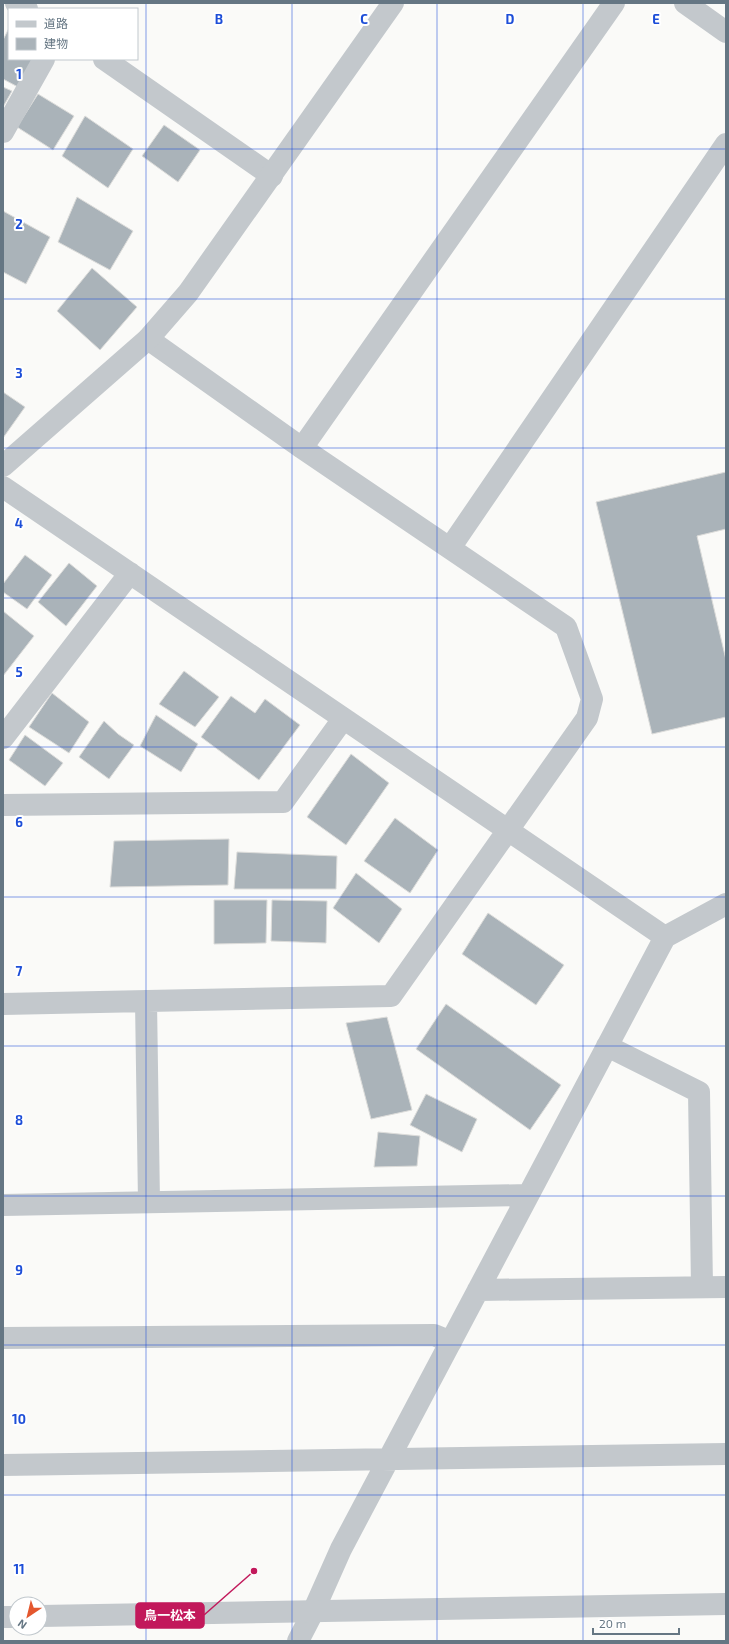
<svg xmlns="http://www.w3.org/2000/svg" width="729" height="1644" font-family="'Exo 2','Noto Sans JP',sans-serif">
<style>
.building{fill:#aab3b9;stroke:#dcdcda}
.lines{fill:none;stroke-linecap:round;stroke-linejoin:round}
.minor{stroke:#c3c8cc;stroke-width:22}
.tertiary{stroke:#c3c8cc;stroke-width:22}
.grid{fill:none;stroke:#1d4ed8;stroke-width:1;stroke-opacity:0.55}
.grid-label{font-size:13px;text-anchor:middle;font-weight:bold;fill:#1d4ed8;stroke:#fff;stroke-width:4;stroke-linejoin:round;paint-order:stroke}
.leader{fill:none;stroke:#c2185b;stroke-width:1.5}
.callout-dot{fill:#c2185b;stroke:#fff;stroke-width:1.5}
.callout{fill:#c2185b;stroke:#c2185b;stroke-width:1.5}
.callout-label{font-size:13px;text-anchor:middle;font-weight:bold;fill:#fff}
</style>
<rect width="100%" height="100%" fill="#fafaf8"/>
<path class="building" d="M9,28V59H33L18,87L3,79V40Z
M3,87L12,91L3,107Z
M38,94L74,116L53,150L17,127Z
M85,116L133,149L108,188L62,156Z
M164,125L200,150L178,182L142,156Z
M77,197L133,231L110,270L58,242Z
M3,211L50,237L26,284L3,272Z
M92,268L137,307L100,350L57,311Z
M3,392L25,407L3,438Z
M726,472V529L697,536L726,660V717L652,734L596,502Z
M25,555L52,575L27,609L3,592V584Z
M69,563L97,586L66,626L38,602Z
M3,611L34,636L3,676Z
M184,671L219,697L195,727L159,704Z
M52,693L89,722L69,753L29,727Z
M231,696L255,713L265,699L300,725L259,780L201,737Z
M156,715L198,744L181,772L140,746Z
M104,721L118,734L134,745L109,779L79,757Z
M25,735L63,763L45,786L9,760Z
M351,754L389,783L346,845L307,817Z
M395,818L438,850L410,893L364,861Z
M229,839L228,885L110,887L114,841Z
M237,852L337,856L336,889H234Z
M356,873L402,909L379,943L333,908Z
M214,900H267L266,943L214,944Z
M272,900L327,901L326,943L271,941Z
M488,913L564,965L536,1005L462,954Z
M446,1004L561,1085L530,1130L416,1049Z
M387,1017L412,1110L371,1119L346,1023Z
M426,1094L477,1119L462,1152L410,1125Z
M378,1132L420,1136L417,1166L374,1167Z"/>
<g class="lines">
<path class="minor" d="M16,3L27,9
M685,3L726,32
M104,59L272,176
M3,132L44,59
M302,448L614,3
M3,487L665,937
M450,548L726,144
M3,738L130,573
M3,805L283,802L343,719
M146,1001L149,1202
M3,1004L391,996L587,718L592,699L566,627L302,448L148,339
M607,1046L699,1092L702,1287
M3,1205L528,1195
M478,1290L726,1287
M3,1338L434,1335L451,1342
M3,1465L726,1454
M298,1641L313,1612L341,1549L665,937L726,904"/>
<path class="tertiary" d="M3,466L148,339L188,293L393,3
M40,1616L726,1604
M3,1617H16"/>
</g>
<path class="grid" d="M146,3V1641M292,3V1641M437,3V1641M583,3V1641M3,149H726M3,299H726M3,448H726M3,598H726M3,747H726M3,897H726M3,1046H726M3,1196H726M3,1345H726M3,1495H726"/>
<g class="grid-label">
<text x="219" y="24">B</text>
<text x="364" y="24">C</text>
<text x="510" y="24">D</text>
<text x="656" y="24">E</text>
<text x="19" y="79">1</text>
<text x="19" y="229">2</text>
<text x="19" y="378">3</text>
<text x="19" y="528">4</text>
<text x="19" y="677">5</text>
<text x="19" y="827">6</text>
<text x="19" y="976">7</text>
<text x="19" y="1125">8</text>
<text x="19" y="1275">9</text>
<text x="19" y="1424">10</text>
<text x="19" y="1574">11</text>
</g>
<path class="leader" d="M254 1571L204 1615"/>
<circle class="callout-dot" cx="254" cy="1571" r="4"/>
<rect class="callout" x="136" y="1603" width="68" height="25" rx="4"/>
<g class="callout-label">
<text x="170" y="1620">鳥一松本</text>
</g>
<rect width="729" height="1644" fill="none" stroke="#657683" stroke-width="8"/>
<rect x="8" y="8" width="130" height="52" fill="#ffffff" stroke="#c1c8cd"/>
<rect x="16" y="21" width="20" height="6" fill="#c3c8cc" stroke="#c1c8cd"/>
<text x="44" y="28" font-size="12" fill="#657683">道路</text>
<rect x="16" y="38" width="20" height="12" fill="#aab3b9" stroke="#c1c8cd"/>
<text x="44" y="48" font-size="12" fill="#657683">建物</text>
<g transform="translate(28 1616) rotate(215)"><circle r="19" fill="#ffffff" stroke="#c1c8cd"/>
<path d="M0-3L7 15L0 10L-7 15Z" fill="#e4572e"/>
<text y="-6" font-size="11" font-weight="bold" text-anchor="middle" fill="#657683">N</text>
</g>
<path d="M593 1628v6h86v-6" fill="none" stroke="#657683" stroke-width="2"/>
<text x="599" y="1628" font-size="12" fill="#657683" stroke="#ffffff" stroke-width="3" paint-order="stroke">20 m</text>
</svg>
